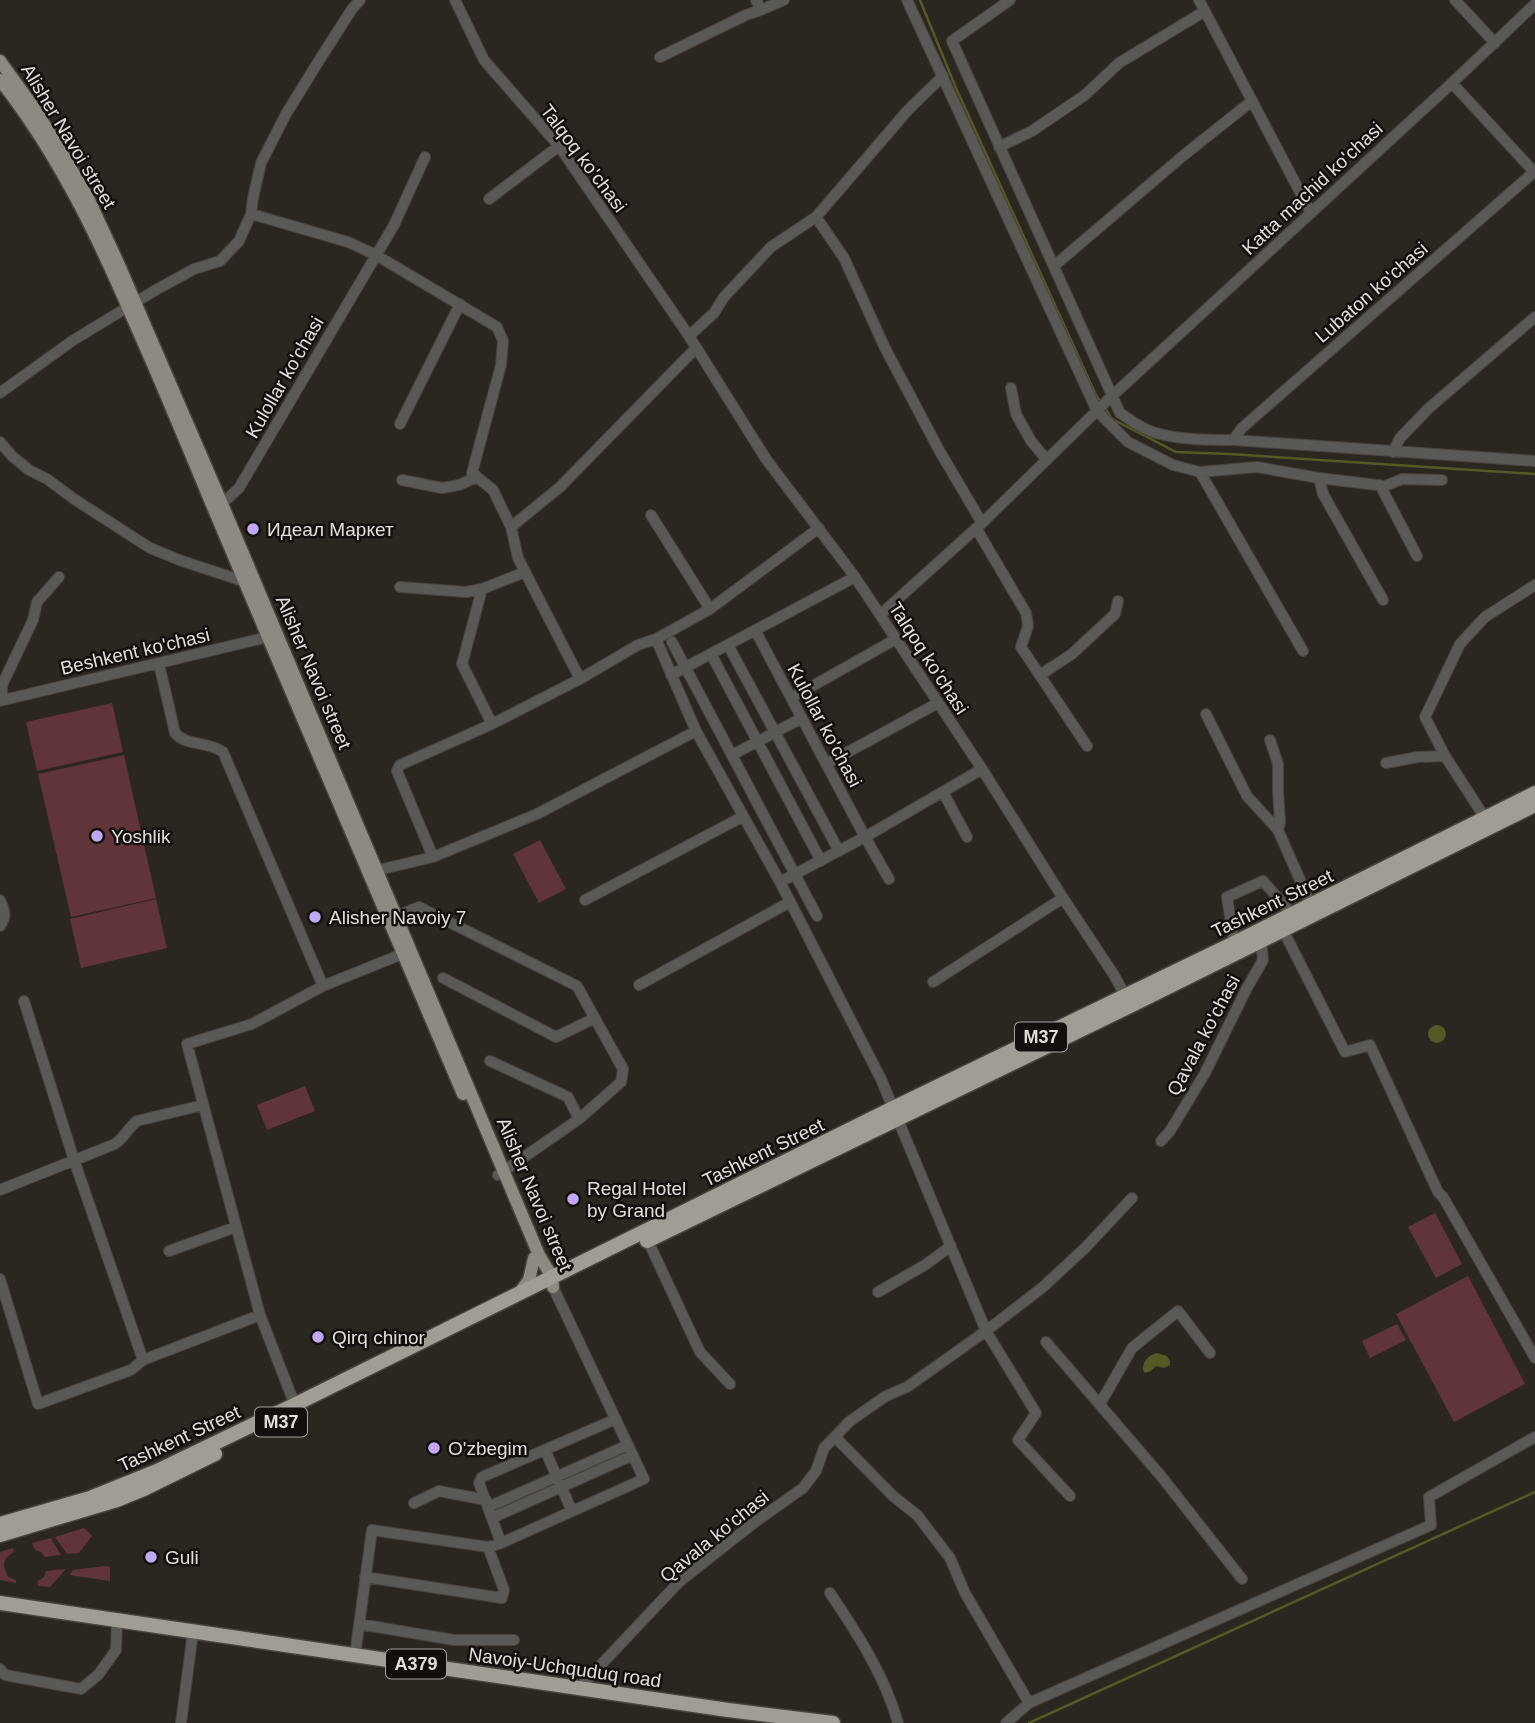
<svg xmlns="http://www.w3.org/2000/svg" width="1535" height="1723" font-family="Helvetica,sans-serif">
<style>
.green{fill:#603439}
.water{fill:#565925}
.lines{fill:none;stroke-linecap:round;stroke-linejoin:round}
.stream{stroke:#565925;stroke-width:2.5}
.minor-casing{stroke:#49433e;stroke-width:12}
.major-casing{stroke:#49433e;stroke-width:15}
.highway-casing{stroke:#49433e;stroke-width:17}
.minor{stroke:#5b5955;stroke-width:10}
.major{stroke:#8d8a82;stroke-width:12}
.highway{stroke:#a19d94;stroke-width:14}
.poi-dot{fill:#c1a8f3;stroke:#120f0d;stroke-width:2.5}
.labels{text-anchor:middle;stroke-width:5;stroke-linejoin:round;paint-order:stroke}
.shield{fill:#120f0d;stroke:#a4a09c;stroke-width:2}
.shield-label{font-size:18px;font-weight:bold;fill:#e3deda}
.street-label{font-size:19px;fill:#e3deda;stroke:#120f0d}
.poi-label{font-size:19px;fill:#e3deda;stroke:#120f0d;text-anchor:start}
</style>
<rect width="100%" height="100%" fill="#2c2620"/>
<path class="green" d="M112,703L123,752L37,771L26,722Z
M124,755L156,898L71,917L38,774Z
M540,840L566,889L539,903L513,854Z
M156,899L167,948L81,968L70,919Z
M305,1086L315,1111L267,1130L257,1105Z
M1435,1213L1462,1264L1436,1278L1408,1227Z
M1468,1276L1525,1384L1454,1422L1396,1314Z
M1397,1324L1406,1340L1370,1358L1362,1341Z
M84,1528L92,1536L79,1553L67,1554L55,1537Z
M51,1538L61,1555L45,1557L41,1552L35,1550L32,1543Z
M13,1548L14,1552C2,1559 2,1565 8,1577L16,1580V1583L0,1580V1552Z
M105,1566L110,1567V1581L69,1575L73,1570Z
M66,1569L50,1587L38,1586V1581L44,1577L46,1571Z"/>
<path class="water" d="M1428 1034a9 9 0 1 1 18 0a9 9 0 1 1-18 0Z
M1157,1353L1167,1356L1170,1361V1365L1164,1368L1156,1366L1151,1371L1145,1373L1143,1370C1143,1361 1148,1355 1157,1353Z"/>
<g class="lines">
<path class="stream" d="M920,0L956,88L1096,395L1101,403
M1105,408L1112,419L1176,452L1229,454L1535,474
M1029,1723L1535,1492"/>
<defs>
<path id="minor" d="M455,0L484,60L559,146L689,336L766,459L855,577L982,769L1063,898L1114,975L1127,999
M756,0L761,10
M907,0L1097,411L1128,442L1173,465L1200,472L1257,467L1319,478L1385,486L1402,479L1442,480
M1010,0L952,41L1120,413C1132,421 1145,431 1160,434C1184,440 1209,440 1233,440L1535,461
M1199,0L1311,213
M1455,0L1495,43
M660,57L746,15L761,10L784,0
M1452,83L1535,173
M999,147L1032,131L1085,95L1119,63L1205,11
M489,199L559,146
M251,214L348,242L376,255L497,327L503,341L501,365L472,473L493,490L511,527L518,558L580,679
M816,217L844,258L885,348L939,450L982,523
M1054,266L1184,155L1252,101
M689,336L714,313L724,297L771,247L816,217L908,110L943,76
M1011,388L1016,414L1031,441L1047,460
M0,393L72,341L154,291L194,269L220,261L239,241L251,214L253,198L261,163L286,114L320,59L352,9L360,0
M400,424L460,304
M1233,440L1242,428L1534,172
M0,442L12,456L29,470L47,479L74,499L150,548L182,561L249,583
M1393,452L1400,438L1429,408L1535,317
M1200,472L1303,651
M1319,478L1323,494L1383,600
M402,480L442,488L459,485L477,477
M1380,485L1417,556
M217,506L222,504L239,488L394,225L425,157
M651,515L710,609
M511,527L560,487L696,348
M976,528L1026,613L1028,626L1021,647L1087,746
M400,587L466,592L482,589L525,572
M482,589L462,664L492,724
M880,615L982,523L1111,397L1452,83L1535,4
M755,630L865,837L889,879
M656,639L696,731L780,882L881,1079L986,1331L1036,1413L1018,1440L1070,1496
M672,642L817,916
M728,645L839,851
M711,654L821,861
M159,664L175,733C187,747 206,740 223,752L323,986L402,954
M671,675L855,577
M1040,675L1072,654L1115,614L1118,601
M791,698L896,639
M2,700V685L33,620L37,602L59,577
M0,701L272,636
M1206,714L1247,796L1278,830L1311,905
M1270,740L1278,764V790L1280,822L1278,830
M732,755L802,718
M1386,763L1418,757L1445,756
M826,764L938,703
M943,792L967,837
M1485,818L1445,756L1425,717L1460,644L1485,617L1535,585
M433,857L397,771L400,765L492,724L580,679L638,645L656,639L710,609L819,528
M370,872L433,857L537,814L696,731
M780,882L865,837L982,769
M0,900C5,911 7,916 0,926
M585,900L742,817
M396,916L419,907L577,986L623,1069L621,1082L579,1119L498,1175
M1283,930L1345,1052L1370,1045L1438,1192L1443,1197L1535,1358
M1234,943L1227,897L1263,881L1292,914
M443,978L556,1037L595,1018
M933,982L1063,898
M639,985L790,902
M24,1001L74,1160L143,1360
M490,1061L568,1097L579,1119
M1161,1141L1170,1131L1205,1073L1247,988L1263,960L1261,941
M0,1190L115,1144C125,1137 128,1128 137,1121L203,1105
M648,1241L700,1352L730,1384
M169,1251L236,1227
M0,1279L38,1404L131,1370L143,1360L260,1315
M878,1292L925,1265L951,1246
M1046,1342L1161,1476L1242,1579
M1100,1404L1132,1348L1178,1311L1210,1353
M298,1413L260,1315L187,1044L252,1024L323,986
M835,1437L893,1496L917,1515L950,1558L965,1593L1029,1703
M545,1450L572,1511
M414,1503L439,1491L486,1500
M488,1507L628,1445
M492,1518L633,1455
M501,1543L479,1483L482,1477L616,1419
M365,1577L502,1598L504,1590L488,1547
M830,1593C857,1633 885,1676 898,1723
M359,1624L454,1640H514
M355,1655L372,1530L488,1547L499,1544L644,1479L553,1287
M0,1669L5,1675L81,1689L98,1675L116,1650L117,1620
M579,1688L679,1582L755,1522L803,1488L816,1471L824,1448L850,1421L886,1396L907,1387L986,1331L1043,1287L1085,1248L1132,1198
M181,1723L193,1632
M1006,1723L1029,1703L1431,1525L1429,1497L1535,1437"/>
<path id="major" d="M0,61L34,108L67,162L88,198L119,265L222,504L539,1255L552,1277L553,1287
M0,80C57,152 97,235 133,319C160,379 185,440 210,500C294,698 377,896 463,1094
M520,1292L529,1280L534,1258"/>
<path id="highway" d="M647,1241L1130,1006L1535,805
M0,1524L90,1498L157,1471L294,1405L893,1108L1234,943L1535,793
M0,1535L117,1500L144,1489L215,1454
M0,1603L728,1710L833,1723"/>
</defs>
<use href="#minor" class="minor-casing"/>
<use href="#major" class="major-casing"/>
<use href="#highway" class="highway-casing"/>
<use href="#minor" class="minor"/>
<use href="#major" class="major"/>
<use href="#highway" class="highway"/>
</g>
<g class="poi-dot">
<circle cx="253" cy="529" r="7"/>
<circle cx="97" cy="836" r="7"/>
<circle cx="315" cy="917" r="7"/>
<circle cx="573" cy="1199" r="7"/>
<circle cx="318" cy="1337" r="7"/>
<circle cx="434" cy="1448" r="7"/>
<circle cx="151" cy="1557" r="7"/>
</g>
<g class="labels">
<g class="shield">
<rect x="1015" y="1022.5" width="52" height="29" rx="5"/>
<rect x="255" y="1407.5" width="52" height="29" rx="5"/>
<rect x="386" y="1649.5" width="60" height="29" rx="5"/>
</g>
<g class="shield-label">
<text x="1041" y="1043">M37</text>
<text x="281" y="1428">M37</text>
<text x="416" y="1670">A379</text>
</g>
<g class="street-label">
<text transform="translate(69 136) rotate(59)" y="7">Alisher Navoi street</text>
<text transform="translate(584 158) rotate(53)" y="7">Talqoq ko'chasi</text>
<text transform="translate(1312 188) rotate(-43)" y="7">Katta machid ko'chasi</text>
<text transform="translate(1371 292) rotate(-41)" y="7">Lubaton ko'chasi</text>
<text transform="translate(284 377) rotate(-60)" y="7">Kulollar ko'chasi</text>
<text transform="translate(135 651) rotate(-13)" y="7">Beshkent ko'chasi</text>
<text transform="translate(929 658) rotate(57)" y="7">Talqoq ko'chasi</text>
<text transform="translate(314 672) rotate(67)" y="7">Alisher Navoi street</text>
<text transform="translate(825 725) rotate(62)" y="7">Kulollar ko'chasi</text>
<text transform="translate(1272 903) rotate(-26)" y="7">Tashkent Street</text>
<text transform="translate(1203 1035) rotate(-62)" y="7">Qavala ko'chasi</text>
<text transform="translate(763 1152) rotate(-26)" y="7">Tashkent Street</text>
<text transform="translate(535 1194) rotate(67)" y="7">Alisher Navoi street</text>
<text transform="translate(179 1438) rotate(-25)" y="7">Tashkent Street</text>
<text transform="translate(714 1536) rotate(-39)" y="7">Qavala ko'chasi</text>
<text transform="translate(565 1667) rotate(8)" y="7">Navoiy-Uchquduq road</text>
</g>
<g class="poi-label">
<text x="267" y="536">Идеал Маркет</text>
<text x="111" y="843">Yoshlik</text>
<text x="329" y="924">Alisher Navoiy 7</text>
<text x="587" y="1195">Regal Hotel<tspan x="587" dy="22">by Grand</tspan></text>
<text x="332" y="1344">Qirq chinor</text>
<text x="448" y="1455">O'zbegim</text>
<text x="165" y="1564">Guli</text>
</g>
</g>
</svg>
